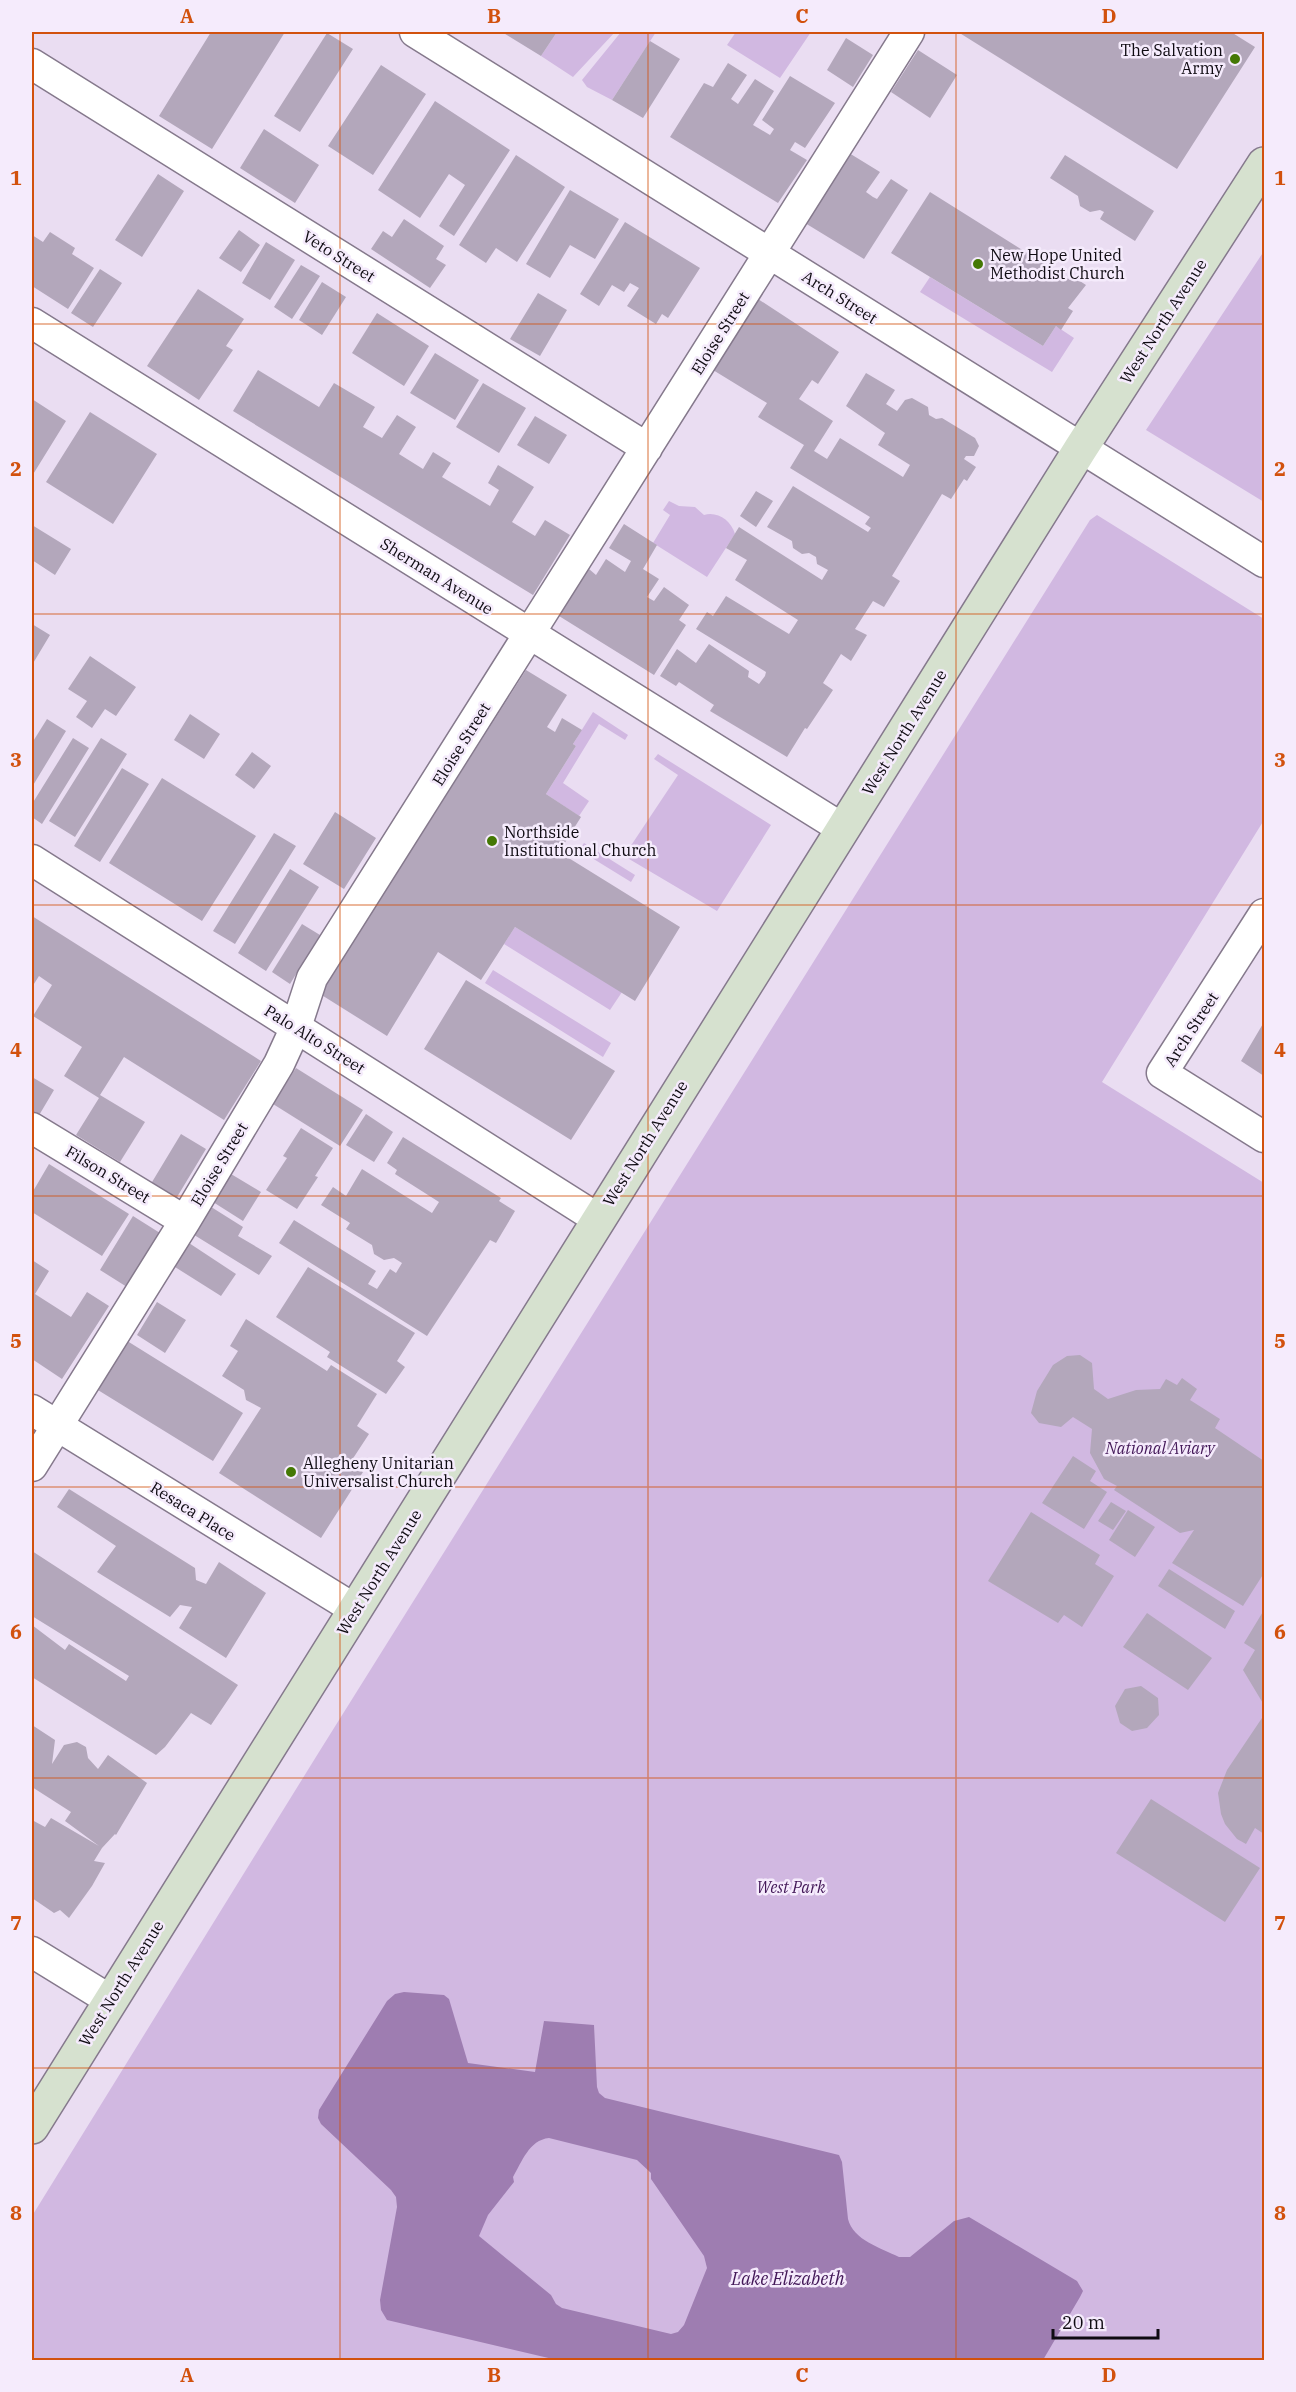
<svg xmlns="http://www.w3.org/2000/svg" width="1296" height="2392" font-family="'IBM Plex Serif',serif">
<style>
.green{fill:#d1b8e1}
.water{fill:#9e7db1;fill-rule:evenodd}
.building{fill:#b3a7bb}
.lines{fill:none;stroke-linecap:round;stroke-linejoin:round}
.street-casing{stroke:#85798c;stroke-width:33}
.secondary-casing{stroke:#85798c;stroke-width:36}
.street{stroke:#fff;stroke-width:30}
.secondary{stroke:#d6e1cf;stroke-width:33}
.grid{fill:none;stroke:#d2510d;stroke-width:1.5;stroke-opacity:0.55}
.poi-dot{fill:#447804;stroke:#f5ebfc;stroke-width:2}
.labels{text-anchor:middle;stroke-width:5;stroke-linejoin:round;paint-order:stroke}
.poi-label{font-size:16px;fill:#0f0b12;stroke:#f5ebfc;text-anchor:start}
.street-label{font-size:16px;fill:#0f0b12;stroke:#f5ebfc}
.park-label{font-size:16px;font-style:italic;fill:#431858;stroke:#f5ebfc}
.water-label{font-size:18px;font-style:italic;fill:#421757;stroke:#f5ebfc}
.neatline{fill:none;stroke:#d2510d;stroke-width:2}
.grid-label{font-size:20px;text-anchor:middle;font-weight:bold;fill:#d2510d}
</style>
<rect width="100%" height="100%" fill="#eaddf2"/>
<path class="green" d="M557,32H615L573,77L541,56Z
M621,32H656L612,100L587,87L582,80Z
M736,32H811L780,78L727,45Z
M1264,251V502L1146,430Z
M930,277L1043,346L1056,326L1074,338L1052,372L920,292Z
M669,501L679,506L695,507L704,515C717,511 731,520 735,534L707,577L653,543L670,515L663,510Z
M1097,515L1264,619V820L1102,1082L1264,1183V2360H32V2216L319,1752L1090,520Z
M593,712L628,735L625,740L599,724L563,783L589,801L579,816L546,794L576,746L573,744Z
M658,754L771,825L717,911L624,856L678,775L654,759Z
M584,843L635,875L631,882L579,850Z
M515,927L622,992L610,1010L504,944Z
M493,970L611,1043L603,1057L485,983Z"/>
<path class="water" d="M404,1992L444,1995L449,1999L468,2063L535,2072L544,2021L594,2025L597,2087L599,2093L605,2098L839,2155L842,2162L848,2219C853,2240 881,2248 899,2257H910L954,2221L969,2217L1077,2281L1083,2291L1080,2297L1043,2360H557L387,2320L381,2310L380,2300L397,2207L396,2197L391,2190L321,2124L318,2118L319,2110L387,2001L395,1994ZM549,2138L637,2160L651,2173V2179L704,2256L707,2268L684,2325L678,2332L671,2334L562,2308L556,2304L551,2295L479,2236L488,2215L514,2182L513,2177C522,2162 529,2140 549,2138Z"/>
<path class="building" d="M211,32H285L212,149L159,116Z
M502,32H557L541,56Z
M958,32H1231L1255,47L1177,169Z
M327,33L353,49L300,132L274,116Z
M846,38L873,55L853,87L827,70Z
M650,41L680,59L643,118L612,100Z
M918,50L957,75L930,118L891,92Z
M728,63L747,75L731,99L738,104L755,79L774,91L753,125L770,135L774,129L762,120L790,76L835,103L805,148L795,142L790,150L807,160L778,203L670,137L704,83L713,87Z
M381,65L426,94L373,175L328,146Z
M435,101L510,150L454,236L439,226L465,185L449,174L420,218L378,190Z
M264,129L319,165L295,203L240,168Z
M849,153L880,172L866,192L873,197L877,199L891,179L908,190L864,259L805,223Z
M516,155L565,187L517,262L496,248L486,263L459,245Z
M1065,155L1154,211L1135,241L1100,219L1104,212L1100,210L1090,212L1080,206L1078,196L1050,178Z
M158,174L184,191L142,257L115,240Z
M570,190L619,219L595,259L570,245L550,278L526,264Z
M930,192L1070,280L1072,276L1086,285L1068,308L1073,311L1061,330L1056,326L1043,346L891,253Z
M404,219L444,246L436,259L446,265L430,288L371,249L383,231L392,237Z
M625,222L700,268L668,318L662,314L656,324L627,306L639,288L630,283L624,292L612,285L599,306L580,294Z
M239,230L260,245L241,272L219,258Z
M50,232L75,248L72,254L94,268L68,309L32,286V235L43,242Z
M266,242L295,260L270,300L242,283Z
M301,265L320,276L292,319L274,307Z
M100,269L122,283L93,327L71,313Z
M322,282L346,297L322,335L299,320Z
M198,289L244,319L226,346L233,350L199,400L147,366Z
M538,293L567,310L540,356L510,339Z
M758,299L839,352L818,384L812,380L799,399L833,421L814,451L827,459L840,438L903,477L906,472L910,465L878,445L885,433L846,406L866,373L895,390L886,404L897,411L905,400L912,398L928,407L929,415L936,419L942,418L975,438L979,446L974,456H966L964,459L976,467L967,481L964,479L951,499L942,494L892,576L900,581L884,607L873,601L855,629L867,635L851,661L841,654L823,683L833,690L807,729L805,728L787,757L710,711L714,705L679,682L676,686L660,676L677,649L696,663L709,644L749,671L748,677L759,684L765,676L766,672L696,629L707,612L713,616L726,596L789,634L798,620L735,580L747,560L726,548L739,527L822,580L828,570L817,564L816,557L809,553L802,554L793,548L792,541L767,527L793,486L868,532L871,528L865,524L870,517L790,468L804,445L758,417L767,403L713,370Z
M377,313L429,346L404,386L352,353Z
M435,353L479,380L455,420L410,393Z
M258,370L319,407L334,383L375,407L363,427L382,438L397,415L416,427L399,454L423,469L433,452L451,463L442,477L490,506L499,490L488,483L498,465L534,487L512,522L535,536L545,520L570,535L533,595L233,411Z
M483,383L526,408L499,453L456,427Z
M32,399L66,421L32,476Z
M90,412L157,454L113,524L46,482Z
M535,416L567,435L549,464L517,445Z
M756,491L773,501L756,527L740,516Z
M624,524L657,545L643,569L659,579L647,597L654,601L664,587L689,605L679,620L686,625L654,675L559,616L589,569L596,575L606,559L625,572L631,561L609,548Z
M32,525L71,549L55,575L32,560Z
M32,624L50,635L32,665Z
M90,656L136,687L116,716L105,709L92,728L76,717L87,701L68,689Z
M526,670L567,695L547,727L555,732L562,718L582,730L573,744L576,746L546,794L581,817L559,852L680,927L635,1001L515,927L481,980L438,952L387,1036L320,994Z
M190,714L220,734L204,759L174,740Z
M47,719L66,731L32,787V743Z
M73,738L89,748L42,824L32,817V804Z
M101,738L127,754L75,837L49,821Z
M252,752L271,766L254,789L235,775Z
M122,768L149,784L100,862L74,846Z
M162,778L256,836L202,921L109,863Z
M335,812L376,838L344,889L303,864Z
M274,833L296,846L235,944L213,931Z
M290,869L319,887L266,971L238,953Z
M32,916L261,1061L224,1120L124,1057L100,1095L145,1122L120,1162L76,1135L99,1098L64,1076L82,1047L33,1016L52,985L39,976L32,987Z
M302,924L320,935L290,984L272,972Z
M466,980L615,1071L571,1140L424,1049Z
M1264,1022V1076L1241,1061Z
M296,1068L363,1110L340,1146L273,1104Z
M32,1077L54,1090L38,1117L32,1113Z
M366,1114L393,1132L374,1162L346,1145Z
M301,1128L333,1148L315,1176L318,1177L297,1209L266,1190L287,1158L283,1156Z
M181,1134L206,1149L171,1207L146,1192Z
M403,1137L501,1198L499,1201L515,1211L496,1243L490,1240L427,1336L279,1243L294,1220L376,1271L368,1284L377,1289L390,1269L396,1273L402,1263L394,1258L384,1260L374,1254L372,1245L346,1229L350,1223L321,1205L333,1187L346,1196L362,1169L432,1213L439,1202L395,1174L397,1170L387,1163Z
M49,1164L129,1214L102,1256L32,1212V1193Z
M231,1174L261,1192L243,1221L213,1202Z
M208,1205L243,1227L238,1236L272,1256L259,1275L191,1233Z
M133,1216L160,1233L127,1287L100,1270Z
M189,1243L236,1274L221,1296L175,1267Z
M32,1260L49,1271L35,1294L71,1317L87,1292L109,1306L62,1379L32,1359Z
M308,1267L415,1333L397,1361L405,1367L386,1394L327,1357L330,1352L276,1317Z
M157,1302L186,1320L165,1353L137,1335Z
M246,1319L327,1371L331,1365L377,1394L357,1426L369,1434L350,1463L363,1472L321,1538L219,1473L261,1408L246,1400L244,1390L222,1376L238,1351L230,1346Z
M124,1339L243,1413L213,1461L93,1387Z
M1080,1355L1092,1363L1094,1389L1108,1399L1136,1390L1160,1389L1166,1379L1177,1385L1182,1378L1197,1389L1190,1400L1220,1419L1215,1428L1264,1461V1573L1243,1606L1172,1563L1194,1530L1180,1533L1114,1490L1117,1486L1104,1479L1090,1453L1092,1429L1073,1417L1061,1427L1039,1423L1031,1413L1037,1391L1053,1365L1067,1356Z
M1073,1456L1096,1471L1090,1481L1107,1492L1084,1529L1042,1503Z
M69,1489L195,1568L196,1580L206,1584L219,1562L266,1593L226,1658L179,1628L192,1607L180,1605L170,1617L97,1572L116,1546L57,1507Z
M1111,1502L1126,1511L1113,1530L1098,1521Z
M1128,1510L1155,1527L1135,1557L1109,1540Z
M1031,1512L1100,1555L1095,1564L1114,1576L1082,1627L1064,1615L1058,1623L988,1581Z
M32,1551L238,1685L211,1725L191,1713L165,1747L156,1755L32,1677V1625L65,1650L69,1644L126,1681L129,1676L32,1616Z
M1169,1569L1235,1611L1225,1629L1158,1586Z
M1264,1610V1705L1243,1670L1255,1650L1244,1643Z
M1147,1613L1212,1658L1188,1690L1123,1647Z
M1141,1686L1158,1698L1159,1715L1147,1728L1132,1731L1120,1723L1115,1706L1125,1689Z
M1264,1715V1834L1255,1828L1246,1844L1237,1839L1225,1824L1221,1814L1218,1793L1227,1770Z
M32,1725L55,1740L52,1764L64,1745L77,1742L86,1747L88,1758L98,1769L108,1755L147,1783L116,1835L115,1834L102,1848L94,1861L105,1863L92,1886L69,1918L60,1910L54,1913L32,1898V1820L45,1827L51,1818L99,1846L65,1821L71,1812L32,1787Z
M1151,1799L1260,1868L1225,1922L1116,1853Z"/>
<g class="lines">
<defs>
<path id="street" d="M415,32L1264,562
M32,64L647,448
M32,323L843,829
M32,860L598,1219
M1264,914L1162,1073L1264,1137
M32,1128L185,1221
M32,1410L356,1610
M32,1466L185,1221L279,1064L296,1027L312,978L909,32
M32,1952L110,2000"/>
<path id="secondary" d="M32,2127L1081,448L1264,164"/>
</defs>
<use href="#street" class="street-casing"/>
<use href="#secondary" class="secondary-casing"/>
<use href="#street" class="street"/>
<use href="#secondary" class="secondary"/>
</g>
<path class="grid" d="M340,32V2360M648,32V2360M956,32V2360M32,324H1264M32,614H1264M32,905H1264M32,1196H1264M32,1487H1264M32,1778H1264M32,2068H1264"/>
<g class="poi-dot">
<circle cx="1235" cy="59" r="6"/>
<circle cx="978" cy="264" r="6"/>
<circle cx="492" cy="841" r="6"/>
<circle cx="291" cy="1472" r="6"/>
</g>
<g class="labels">
<g class="poi-label">
<text x="1223" y="56" text-anchor="end">The Salvation<tspan x="1223" dy="18">Army</tspan></text>
<text x="990" y="261">New Hope United<tspan x="990" dy="18">Methodist Church</tspan></text>
<text x="504" y="838">Northside<tspan x="504" dy="18">Institutional Church</tspan></text>
<text x="303" y="1469">Allegheny Unitarian<tspan x="303" dy="18">Universalist Church</tspan></text>
</g>
<g class="street-label">
<text transform="translate(339 256) rotate(32)" y="6">Veto Street</text>
<text transform="translate(840 297) rotate(32)" y="6">Arch Street</text>
<text transform="translate(1163 321) rotate(-57)" y="6">West North Avenue</text>
<text transform="translate(720 333) rotate(-58)" y="6">Eloise Street</text>
<text transform="translate(437 576) rotate(32)" y="6">Sherman Avenue</text>
<text transform="translate(904 732) rotate(-58)" y="6">West North Avenue</text>
<text transform="translate(461 744) rotate(-58)" y="6">Eloise Street</text>
<text transform="translate(1191 1029) rotate(-57)" y="6">Arch Street</text>
<text transform="translate(315 1039) rotate(32)" y="6">Palo Alto Street</text>
<text transform="translate(645 1143) rotate(-58)" y="6">West North Avenue</text>
<text transform="translate(219 1164) rotate(-59)" y="6">Eloise Street</text>
<text transform="translate(108 1174) rotate(31)" y="6">Filson Street</text>
<text transform="translate(193 1511) rotate(32)" y="6">Resaca Place</text>
<text transform="translate(379 1572) rotate(-58)" y="6">West North Avenue</text>
<text transform="translate(121 1983) rotate(-58)" y="6">West North Avenue</text>
</g>
<g class="park-label">
<text x="1160" y="1454">National Aviary</text>
<text x="791" y="1893">West Park</text>
</g>
<g class="water-label">
<text x="788" y="2285">Lake Elizabeth</text>
</g>
</g>
<rect width="1296" height="2392" fill="none" stroke="#f5ebfc" stroke-width="66"/>
<path d="M1053 2329v9h105v-9" fill="none" stroke="#0f0b12" stroke-width="3"/>
<text x="1062" y="2329" font-size="18" fill="#0f0b12" stroke="#f5ebfc" stroke-width="4.5" paint-order="stroke">20 m</text>
<rect x="33" y="33" width="1230" height="2326" class="neatline"/>
<g class="grid-label">
<text x="187" y="23">A</text>
<text x="494" y="23">B</text>
<text x="802" y="23">C</text>
<text x="1109" y="23">D</text>
<text x="16" y="185">1</text>
<text x="1280" y="185">1</text>
<text x="16" y="476">2</text>
<text x="1280" y="476">2</text>
<text x="16" y="767">3</text>
<text x="1280" y="767">3</text>
<text x="16" y="1057">4</text>
<text x="1280" y="1057">4</text>
<text x="16" y="1348">5</text>
<text x="1280" y="1348">5</text>
<text x="16" y="1639">6</text>
<text x="1280" y="1639">6</text>
<text x="16" y="1930">7</text>
<text x="1280" y="1930">7</text>
<text x="16" y="2220">8</text>
<text x="1280" y="2220">8</text>
<text x="187" y="2382">A</text>
<text x="494" y="2382">B</text>
<text x="802" y="2382">C</text>
<text x="1109" y="2382">D</text>
</g>
</svg>
